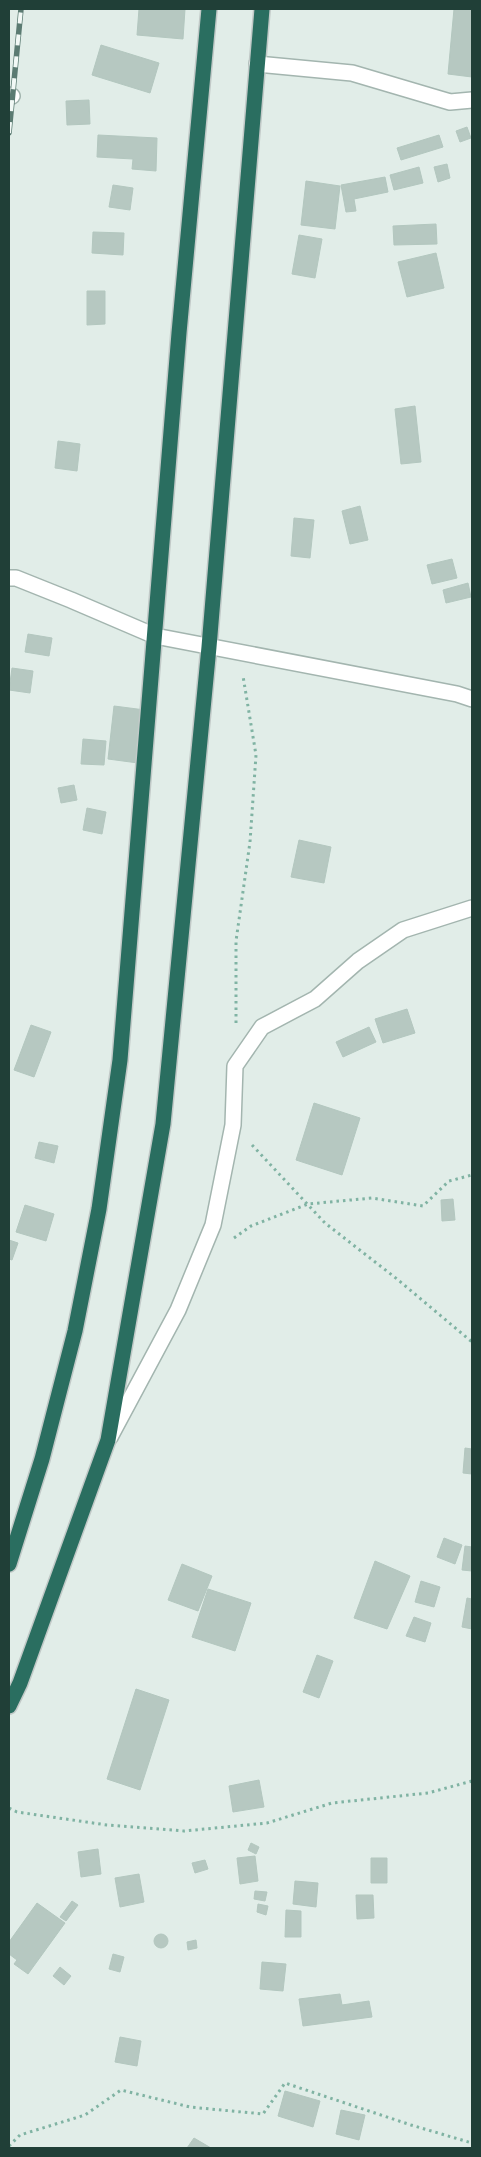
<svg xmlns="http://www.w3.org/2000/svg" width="481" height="2157" font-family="'Exo 2',sans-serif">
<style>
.building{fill:#b6c8c1;stroke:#b3c7bf}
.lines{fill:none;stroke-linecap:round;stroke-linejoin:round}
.minor-casing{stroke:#a3b5af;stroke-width:18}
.highway-casing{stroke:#c1c9c7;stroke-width:18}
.path{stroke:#80b3a3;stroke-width:3;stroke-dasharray:2.5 4;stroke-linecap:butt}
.minor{stroke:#fff;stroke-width:15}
.highway{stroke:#2a6e60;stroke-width:15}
.rail-casing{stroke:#5b7b72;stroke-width:5.5}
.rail{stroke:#f2f9f6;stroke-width:4;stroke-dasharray:11;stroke-linecap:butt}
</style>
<rect width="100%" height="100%" fill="#e1ede8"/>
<path class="building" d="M139,9H185L183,39L137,35Z
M454,9H472V77L448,74Z
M101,45L159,63L150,93L92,75Z
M89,100L90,124L67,125L66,101Z
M467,127L471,138L460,142L456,131Z
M98,135L157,138L156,171L132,169L133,159L97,157Z
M439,135L443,147L401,160L397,148Z
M447,164L450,178L438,182L434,167Z
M419,167L423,183L394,190L390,175Z
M385,177L388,192L354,199L356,211L346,212L341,185Z
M306,181L340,186L335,229L301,225Z
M113,185L133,188L130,210L109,207Z
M436,224L437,244L394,245L393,226Z
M93,232L124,233L123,255L92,253Z
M299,235L322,239L315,278L292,274Z
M436,253L444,288L407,297L398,262Z
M87,291H105V324L87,325Z
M415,406L421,462L401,464L395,409Z
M58,441L80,444L77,471L55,468Z
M360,506L368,540L350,544L342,511Z
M294,518L314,520L310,558L291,556Z
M452,559L457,578L432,584L427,565Z
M468,583L471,597L446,603L443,590Z
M28,634L52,638L49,656L25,652Z
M12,668L33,671L30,693L9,690Z
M114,706L145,710L138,763L108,759Z
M83,739L106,741L104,765L81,764Z
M74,785L77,800L61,803L58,788Z
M87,808L106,812L102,834L83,830Z
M299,840L331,847L324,883L291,877Z
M407,1009L415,1033L383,1043L375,1019Z
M31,1025L51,1032L34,1077L14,1070Z
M369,1027L376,1042L343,1057L336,1042Z
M314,1103L360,1118L342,1175L296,1160Z
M39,1142L58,1146L54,1163L35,1158Z
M453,1199L455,1220L442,1221L441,1200Z
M25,1205L54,1214L46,1241L16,1232Z
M9,1240L18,1243L12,1260L9,1259Z
M465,1448L472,1449V1474L463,1473Z
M444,1538L462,1545L455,1564L437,1557Z
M465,1546L472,1547V1571L462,1570Z
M375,1561L410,1576L387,1629L354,1618Z
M182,1564L212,1576L198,1611L168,1600Z
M421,1581L440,1587L434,1607L415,1602Z
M208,1589L251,1603L235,1651L192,1637Z
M467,1598L472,1599V1629L462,1627Z
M414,1617L431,1623L425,1642L406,1636Z
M317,1655L333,1661L319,1698L303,1692Z
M136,1689L169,1700L140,1790L107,1779Z
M259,1780L264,1807L233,1812L229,1786Z
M251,1843L259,1847L256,1854L248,1850Z
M98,1849L101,1874L81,1877L78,1852Z
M255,1856L258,1881L240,1884L237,1858Z
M371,1858H387V1883H371Z
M205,1860L208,1869L195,1873L192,1863Z
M139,1874L144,1902L120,1907L115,1878Z
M295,1881L318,1883L316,1907L293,1904Z
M255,1891L267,1892L265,1901L254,1899Z
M356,1895H373L374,1918L357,1919Z
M72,1901L78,1905L66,1921L60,1917Z
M37,1903L65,1923L28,1974L14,1964L17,1960L9,1954V1942Z
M258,1904L268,1906L266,1915L257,1912Z
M286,1910L301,1911V1937H285Z
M154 1941a7 7 0 1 1 14 0a7 7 0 1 1-14 0Z
M196,1940L197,1948L188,1950L187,1942Z
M113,1954L124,1957L120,1972L109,1969Z
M262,1962L286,1964L283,1991L260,1989Z
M60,1967L71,1976L64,1985L53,1976Z
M340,1994L342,2005L369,2001L372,2017L303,2026L299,1999Z
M120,2037L141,2041L137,2066L115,2062Z
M285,2091L320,2101L313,2127L278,2116Z
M341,2110L365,2115L359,2140L336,2134Z
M194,2138L211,2148H187Z"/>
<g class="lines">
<defs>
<path id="minor" d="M257,64L352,73L450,102L472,100
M9,95L12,96
M9,578H16L71,600L155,636L457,694L472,699
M110,1437L178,1310L213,1225L233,1125L235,1066L262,1027L315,999L358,961L403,930L472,908"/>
<path id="highway" d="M9,1564L42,1459L75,1331L99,1209L120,1060L179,333L209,9
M9,1706L20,1683L108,1440L163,1124L209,647L262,9"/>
</defs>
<use href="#minor" class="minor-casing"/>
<use href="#highway" class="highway-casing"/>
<path class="path" d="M236,1023V941L250,842L256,755L243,676
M252,1145L325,1223L397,1279L472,1342
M234,1238L251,1226L308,1204L372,1198L423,1206L449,1181L472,1175
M9,1808L17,1812L107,1825L184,1831L267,1823L332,1803L428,1793L472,1781
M9,2146L20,2135L85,2115L121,2090L190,2107L263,2114L285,2083L411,2125L472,2143"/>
<use href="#minor" class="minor"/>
<use href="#highway" class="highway"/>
<defs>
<path id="rail" d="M9,133L21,9"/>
</defs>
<use href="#rail" class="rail-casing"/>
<use href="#rail" class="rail"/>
</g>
<rect width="481" height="2157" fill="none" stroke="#203f37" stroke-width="20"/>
</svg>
